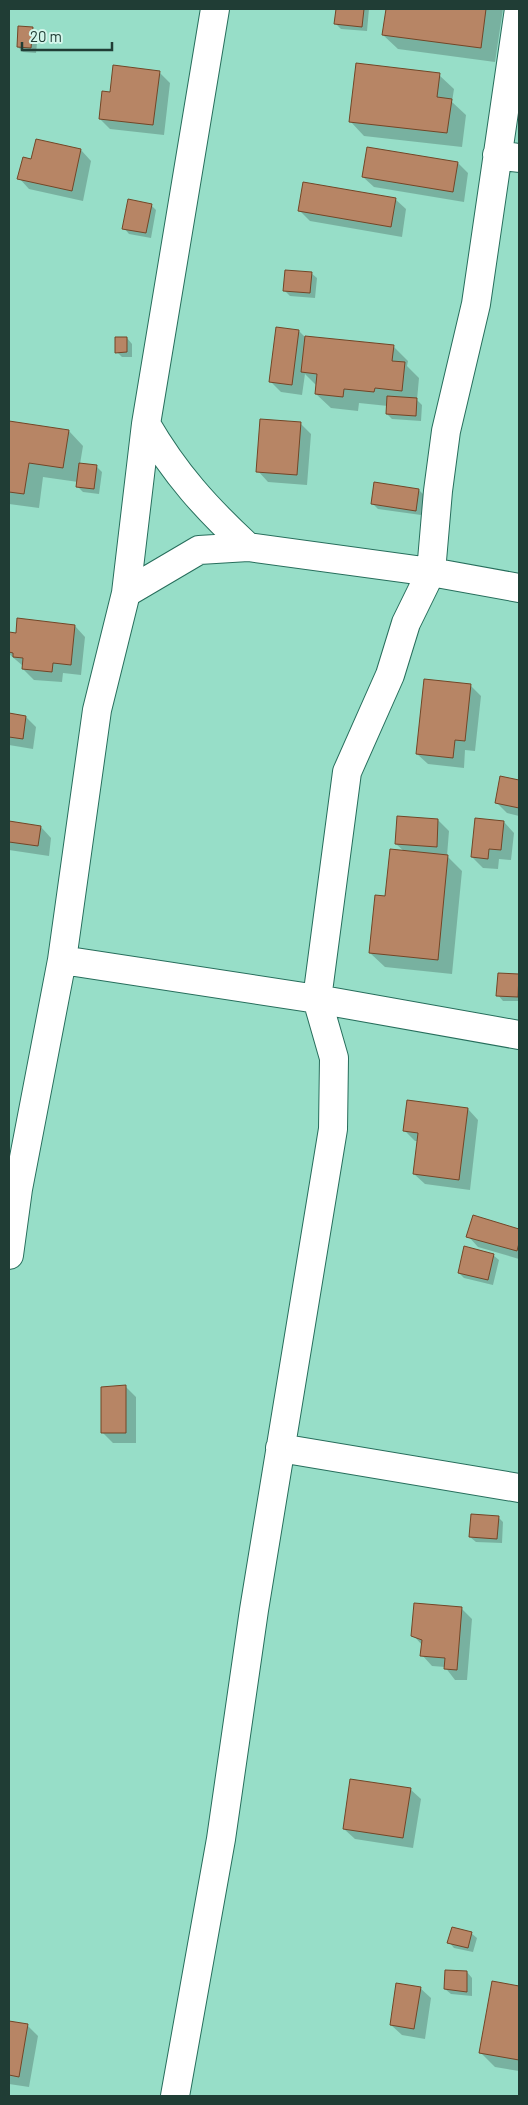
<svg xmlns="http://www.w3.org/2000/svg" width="528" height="2105" font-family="Barlow,sans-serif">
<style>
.shadow{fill:#0003}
.building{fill:#b78565;stroke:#734627}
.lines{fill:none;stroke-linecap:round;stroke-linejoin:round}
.minor-casing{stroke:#276e5c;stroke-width:30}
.minor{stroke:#fff;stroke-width:28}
</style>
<rect width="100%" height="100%" fill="#97dec8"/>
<path class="shadow" d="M337,9H369L367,31L341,29L335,23Z
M387,9H503L495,62L398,49L383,35Z
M33,29L38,34L36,53L23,52L18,47Z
M159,72L170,83L164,135L110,129L100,119L111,93Z
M439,75L454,89L452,102L466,115L462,147L364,136L350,121Z
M368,148L458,163L468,173L464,202L374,187L363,177Z
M81,150L91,161L83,201L29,189L19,178L32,160Z
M395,199L406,209L402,237L310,221L300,211Z
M151,205L156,210L151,238L129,234L124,228Z
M311,273L317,278L315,298L290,296L285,291Z
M299,331L305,337L393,346L408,361L407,366L419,378L417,400L422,405L421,421L392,419L387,414L388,406L359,403L358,411L331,408L316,394L317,386L305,374L302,395L281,392L270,381Z
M127,338L132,344V357H122L117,352Z
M9,422L69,431L83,446L80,464L97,467L102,472L99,494L83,492L77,486L78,482L43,477L39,508L9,504Z
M300,423L311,434L307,485L268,482L258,471Z
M419,490L424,495L421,515L378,509L373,504Z
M75,626L85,637L81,675L63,673L62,682L34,680L23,669V666L9,654V633L17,634Z
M470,685L481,696L475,751L465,750L464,768L428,764L417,754Z
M9,714L26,717L36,727L33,749L9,745Z
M501,778L519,781V816L507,813L496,802Z
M438,820L449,831L447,856L462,871L452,974L385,967L370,953L405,852L396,844Z
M504,822L514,833L511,860L499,859L498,869L483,868L472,857Z
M9,823L41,827L51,838L49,856L9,850Z
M499,974L519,976V1001H503L498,995Z
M468,1109L478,1120L470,1190L425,1184L414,1174L418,1141H415L404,1130Z
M474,1216L519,1230V1259L478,1247L468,1236Z
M493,1255L499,1260L493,1285L464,1278L459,1273Z
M125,1386L136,1397V1443H113L102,1432Z
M498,1517L503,1522L502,1543L476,1542L470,1537Z
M461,1608L472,1619L467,1680H455L445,1667L432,1666L422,1655V1645L413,1635Z
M410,1789L421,1799L413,1848L355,1839L344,1829Z
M471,1933L477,1938L473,1952L454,1948L449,1942Z
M467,1972L472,1978V1996L451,1994L445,1989Z
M493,1982L519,1987V2071L495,2067L480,2052Z
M420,1988L431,1998L425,2039L402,2035L391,2025Z
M9,2022L27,2025L38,2036L29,2087L9,2084Z"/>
<path class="building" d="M336,9H364L362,27L334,24Z
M386,9H486L481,48L382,35Z
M18,26L33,27L31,48L17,47Z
M356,63L440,73L437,97L452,99L447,133L349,122Z
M113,65L160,71L153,125L99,119L102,91L110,92Z
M36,139L81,149L72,191L17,179L23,157L31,159Z
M367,147L458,162L453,192L362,177Z
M303,182L396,198L391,227L298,211Z
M128,199L152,204L146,233L122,229Z
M285,270L312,272L310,293L283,291Z
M276,327L299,330L292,385L269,382Z
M305,336L394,345L392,361L405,362L402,391L375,388L374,392L344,389L343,397L315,394L317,374L301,372Z
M115,337H127V352L115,353Z
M387,396L417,398L416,416L386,414Z
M260,419L301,422L297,475L256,472Z
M9,421L69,430L63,468L29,463L24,494L9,492Z
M79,463L97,465L94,489L76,487Z
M374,482L419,489L416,511L371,504Z
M17,618L75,625L71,665L53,663L52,672L22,669L23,658L13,657V653L9,652V632L16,633Z
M424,679L471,684L465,741L455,740L453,758L416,754Z
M9,713L26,716L23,739L9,737Z
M500,776L519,780V808L495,803Z
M397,816L438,819L437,847L395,844Z
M475,818L504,821L501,850L489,849L488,859L471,857Z
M9,821L41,826L38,846L9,842Z
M390,849L448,855L438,960L369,953L375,895L385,896Z
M498,973L519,974L518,997L496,996Z
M407,1100L468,1108L459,1180L413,1174L418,1133L403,1131Z
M473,1215L519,1229V1243L517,1251L466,1237Z
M464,1246L494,1254L488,1280L458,1273Z
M126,1385V1433H101V1387Z
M471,1514L499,1516L497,1539L469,1537Z
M414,1603L462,1607L457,1670L444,1669L445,1658L420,1656L422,1640L411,1636Z
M350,1779L411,1788L403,1838L343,1829Z
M452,1927L472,1932L468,1948L447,1943Z
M445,1970L467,1971V1992L444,1989Z
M492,1981L519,1986V2060L479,2053Z
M396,1983L421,1987L414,2029L390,2025Z
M9,2021L28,2024L19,2077L9,2075Z"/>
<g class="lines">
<defs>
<path id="minor" d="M497,155L519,158
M146,424C175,474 206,508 248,547
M126,593L199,550L248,547L431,572L519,588
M62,960L317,999L519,1035
M9,1255L18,1189L62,960L97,710L126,593L146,424L215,9
M280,1448L519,1488
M175,2096L221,1839L254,1610L333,1129L334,1058L317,999L347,772L390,675L406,623L431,572L438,491L446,431L476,304L519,9"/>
</defs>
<use href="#minor" class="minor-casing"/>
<use href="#minor" class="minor"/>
</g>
<rect width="528" height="2105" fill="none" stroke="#203d35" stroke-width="20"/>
<path d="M22 42v8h90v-8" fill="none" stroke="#203d35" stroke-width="2.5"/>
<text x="30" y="42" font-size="15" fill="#203d35" stroke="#d4f6eb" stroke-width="4" paint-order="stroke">20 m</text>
</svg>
